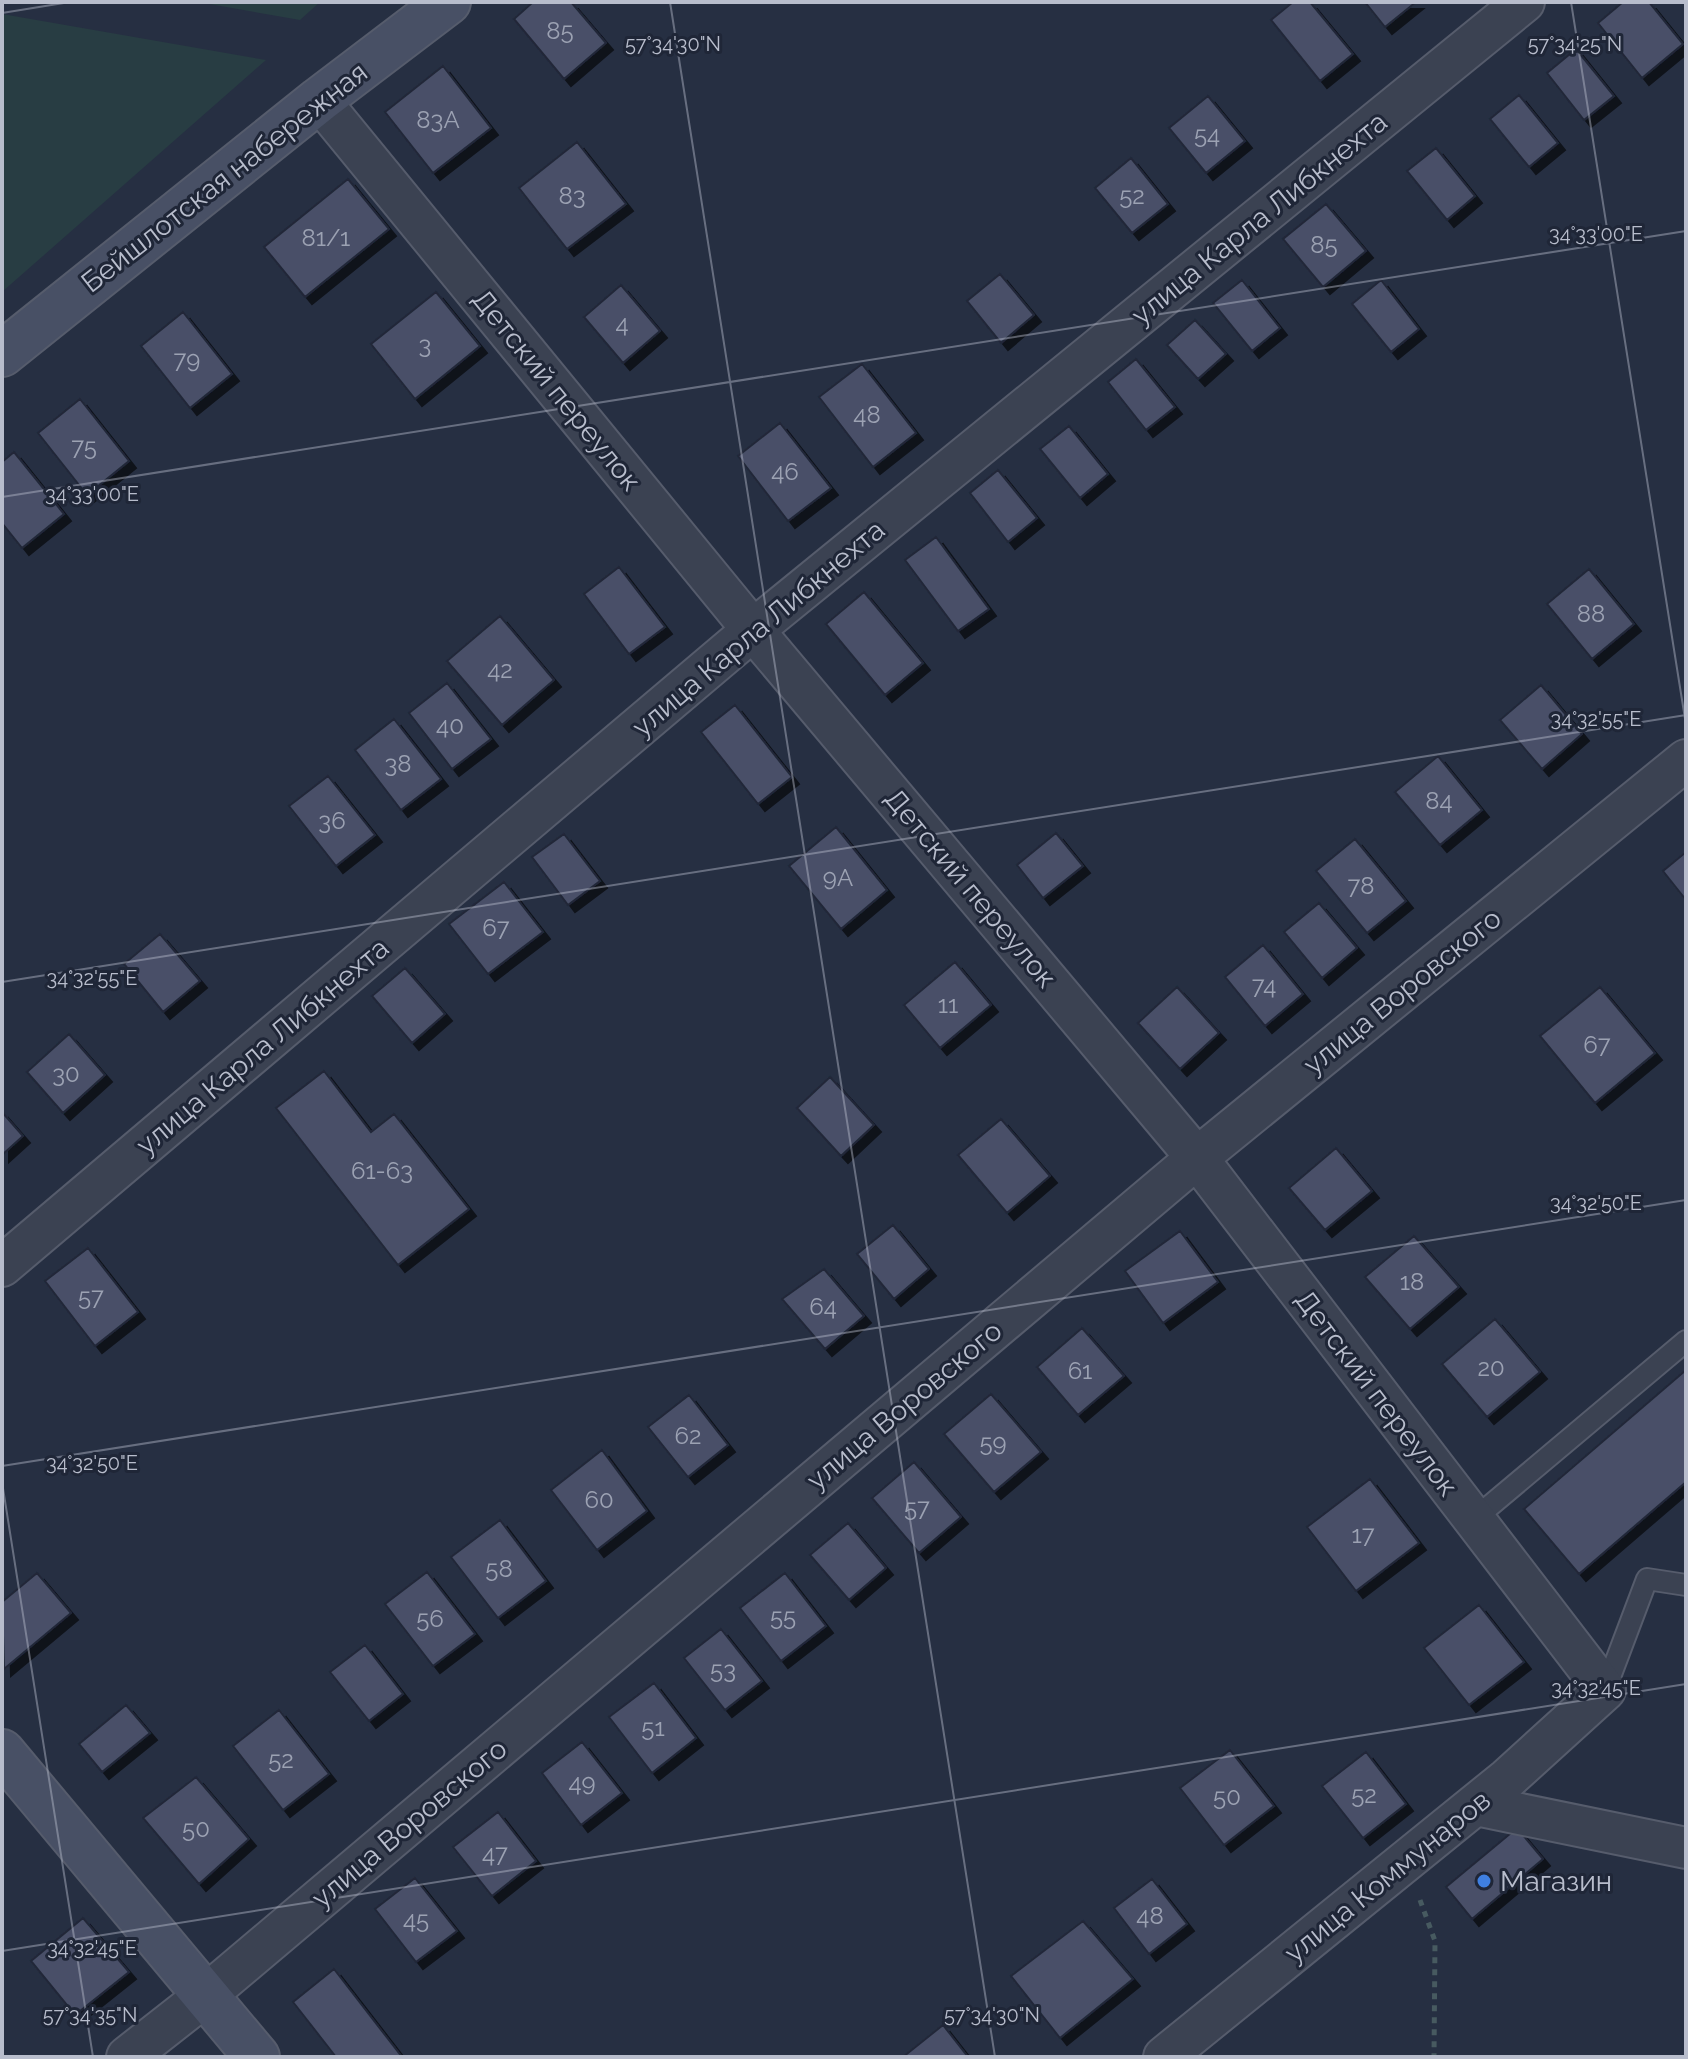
<svg xmlns="http://www.w3.org/2000/svg" width="1688" height="2059" font-family="Raleway,sans-serif">
<style>
.green{fill:#283d43}
.building{fill:#485067;stroke:#212839;stroke-width:2;filter:url(#shadow)}
.lines{fill:none;stroke-linecap:round;stroke-linejoin:round}
.lane-casing{stroke:#565c6c;stroke-width:24}
.street-casing{stroke:#565c6c;stroke-width:44}
.secondary-casing{stroke:#565c6c;stroke-width:48}
.path{stroke:#475a60;stroke-width:5;stroke-dasharray:6 6;stroke-linecap:butt}
.lane{stroke:#3b4252;stroke-width:20}
.street{stroke:#3b4252;stroke-width:40}
.secondary{stroke:#485065;stroke-width:44}
.ticks{fill:none;stroke:#b8bdcc;stroke-width:2;stroke-opacity:0.45}
.shop-dot{fill:#3f7fe0;stroke:#1f2637;stroke-width:3}
.labels{text-anchor:middle;stroke-width:6;stroke-linejoin:round;paint-order:stroke}
.number-label{font-size:24px;fill:#9ca2b3}
.street-label{font-size:28px;fill:#b8bdcc;stroke:#1f2637}
.poi-label{font-size:28px;fill:#b8bdcc;stroke:#1f2637;text-anchor:start}
.ticks-label{font-size:20px;text-anchor:middle;fill:#b8bdcc;stroke:#1f2637;stroke-width:6;stroke-linejoin:round;paint-order:stroke}
</style>
<defs>
<filter id="shadow"><feDropShadow dx="7" dy="7" stdDeviation="0" flood-color="#0009"/></filter>
</defs>
<rect width="100%" height="100%" fill="#262f42"/>
<path class="green" d="M198,2H320L300,20Z
M2,14L266,60L2,292Z"/>
<path class="building" d="M533,2H571L606,43L564,79L514,19Z
M1293,2H1310L1353,54L1320,81L1271,20Z
M1365,2H1416L1385,27Z
M1623,2H1649L1683,44L1642,78L1598,23Z
M1576,49L1614,96L1584,120L1547,73Z
M443,66L491,128L433,173L385,112Z
M1519,95L1558,143L1529,167L1490,119Z
M1208,96L1245,141L1206,173L1169,128Z
M577,142L626,204L567,249L519,188Z
M1436,148L1475,196L1447,220L1407,171Z
M1131,158L1168,204L1132,233L1095,188Z
M348,179L389,229L305,297L264,247Z
M1326,204L1366,251L1323,287L1283,239Z
M1000,274L1034,315L1001,343L967,301Z
M1242,280L1280,328L1252,351L1213,303Z
M1381,280L1419,329L1391,352L1352,304Z
M621,285L660,331L623,363L584,317Z
M436,292L480,346L415,399L371,344Z
M183,312L232,374L190,408L141,346Z
M1195,320L1226,354L1198,379L1167,345Z
M1136,359L1175,407L1146,430L1108,382Z
M862,364L916,433L873,467L819,397Z
M80,399L129,461L87,495L38,433Z
M780,423L831,488L788,521L738,456Z
M1069,426L1108,474L1080,498L1040,449Z
M14,452L64,514L22,548L2,523V462Z
M998,470L1037,518L1008,542L970,493Z
M936,537L989,609L958,631L905,560Z
M619,567L665,627L629,654L584,594Z
M1589,569L1634,624L1592,659L1547,604Z
M864,592L923,663L885,695L826,624Z
M500,616L554,680L502,725L447,661Z
M447,683L491,739L452,769L409,713Z
M1541,685L1582,734L1542,769L1500,720Z
M735,705L792,777L758,804L701,732Z
M394,719L441,779L401,810L355,750Z
M1438,756L1482,810L1440,845L1395,792Z
M328,776L375,835L336,866L289,806Z
M836,827L887,890L841,929L789,866Z
M1056,833L1083,866L1043,898L1017,865Z
M564,834L600,881L568,905L532,857Z
M1355,839L1406,901L1367,933L1316,871Z
M1686,852V900L1663,871Z
M504,882L543,932L488,974L449,924Z
M1319,903L1357,948L1322,978L1284,932Z
M160,934L200,981L163,1012L124,964Z
M1263,945L1303,994L1265,1026L1225,977Z
M955,962L991,1005L940,1048L904,1005Z
M405,968L445,1014L412,1043L372,996Z
M1177,987L1219,1033L1180,1069L1138,1023Z
M1600,987L1655,1053L1595,1103L1540,1036Z
M69,1034L105,1075L63,1113L27,1072Z
M324,1071L371,1132L394,1114L469,1209L398,1265L276,1108Z
M830,1077L874,1125L841,1156L797,1108Z
M2,1112L23,1136L2,1155Z
M1001,1119L1050,1176L1007,1213L958,1155Z
M1336,1148L1372,1191L1325,1230L1289,1188Z
M893,1225L929,1269L894,1299L857,1254Z
M1180,1231L1218,1282L1163,1323L1125,1271Z
M1414,1236L1459,1287L1410,1329L1365,1277Z
M88,1248L138,1312L95,1346L45,1281Z
M824,1269L864,1316L825,1349L782,1299Z
M1495,1319L1540,1372L1487,1417L1442,1364Z
M1082,1328L1124,1376L1078,1415L1037,1367Z
M1686,1370V1482L1579,1574L1524,1509Z
M991,1394L1041,1452L994,1492L944,1434Z
M689,1395L728,1445L688,1477L648,1427Z
M602,1450L647,1511L597,1550L551,1490Z
M914,1462L961,1517L919,1553L872,1498Z
M1370,1479L1419,1543L1356,1591L1307,1527Z
M500,1520L546,1581L498,1618L451,1557Z
M848,1523L886,1568L849,1600L810,1555Z
M427,1572L475,1634L433,1666L385,1604Z
M37,1573L71,1613L4,1669L2,1602Z
M785,1573L826,1626L781,1661L740,1608Z
M1479,1605L1524,1662L1469,1705L1424,1648Z
M721,1629L762,1681L725,1710L684,1658Z
M365,1645L403,1694L369,1721L330,1672Z
M654,1683L696,1738L652,1773L609,1717Z
M126,1705L150,1733L102,1772L79,1744Z
M279,1710L329,1774L283,1810L233,1746Z
M582,1742L622,1793L581,1825L542,1773Z
M1230,1750L1274,1806L1224,1845L1180,1788Z
M1366,1752L1406,1804L1363,1838L1322,1786Z
M196,1777L249,1839L199,1884L143,1818Z
M498,1812L536,1861L492,1896L453,1847Z
M1517,1828L1543,1859L1472,1919L1446,1887Z
M415,1878L457,1931L416,1962L375,1909Z
M1152,1879L1187,1924L1149,1954L1114,1908Z
M83,1918L129,1972L75,2015L31,1961Z
M1083,1921L1133,1979L1060,2038L1011,1976Z
M334,1969L402,2057H336L293,2002Z
M943,2025L968,2057H903Z"/>
<g class="lines">
<defs>
<path id="lane" d="M1473,1520L1686,1341
M1605,1690L1647,1579L1686,1585"/>
<path id="street" d="M319,100L753,630L1197,1158L1605,1690L1507,1779L1164,2057
M2,1266L753,630L1524,2
M1476,1805L1686,1848
M127,2057L206,1995L1197,1158L1686,760"/>
<path id="secondary" d="M2,354L319,100L448,2
M2,1752L257,2057"/>
</defs>
<use href="#lane" class="lane-casing"/>
<use href="#street" class="street-casing"/>
<use href="#secondary" class="secondary-casing"/>
<path class="path" d="M1420,1900L1435,1941L1434,2057"/>
<use href="#lane" class="lane"/>
<use href="#street" class="street"/>
<use href="#secondary" class="secondary"/>
</g>
<path class="ticks" d="M670,2L995,2057M1571,2L1686,725M2,13L70,2M2,497L1686,231M2,982L1686,715M2,1466L1686,1200M2,1482L93,2057M2,1951L1686,1684"/>
<circle class="shop-dot" cx="1484" cy="1881" r="8"/>
<g class="labels">
<g class="number-label">
<text x="560" y="39">85</text>
<text x="438" y="128">83А</text>
<text x="1207" y="143">54</text>
<text x="572" y="204">83</text>
<text x="1132" y="204">52</text>
<text x="326" y="246">81/1</text>
<text x="1324" y="253">85</text>
<text x="622" y="332">4</text>
<text x="425" y="353">3</text>
<text x="187" y="368">79</text>
<text x="867" y="423">48</text>
<text x="84" y="455">75</text>
<text x="785" y="480">46</text>
<text x="1591" y="622">88</text>
<text x="500" y="678">42</text>
<text x="450" y="734">40</text>
<text x="398" y="772">38</text>
<text x="1439" y="809">84</text>
<text x="332" y="829">36</text>
<text x="838" y="886">9А</text>
<text x="1361" y="894">78</text>
<text x="496" y="936">67</text>
<text x="1264" y="994">74</text>
<text x="948" y="1013">11</text>
<text x="1597" y="1053">67</text>
<text x="66" y="1082">30</text>
<text x="382" y="1179">61-63</text>
<text x="1412" y="1290">18</text>
<text x="91" y="1305">57</text>
<text x="823" y="1315">64</text>
<text x="1491" y="1376">20</text>
<text x="1080" y="1379">61</text>
<text x="688" y="1444">62</text>
<text x="993" y="1451">59</text>
<text x="599" y="1508">60</text>
<text x="917" y="1516">57</text>
<text x="1363" y="1543">17</text>
<text x="499" y="1577">58</text>
<text x="783" y="1625">55</text>
<text x="430" y="1627">56</text>
<text x="723" y="1678">53</text>
<text x="653" y="1736">51</text>
<text x="281" y="1768">52</text>
<text x="582" y="1791">49</text>
<text x="1364" y="1803">52</text>
<text x="1227" y="1805">50</text>
<text x="196" y="1837">50</text>
<text x="495" y="1862">47</text>
<text x="1150" y="1924">48</text>
<text x="416" y="1928">45</text>
</g>
<g class="street-label">
<text transform="translate(224 177) rotate(-38)" y="10">Бейшлотская набережная</text>
<text transform="translate(1259 218) rotate(-39)" y="10">улица Карла Либкнехта</text>
<text transform="translate(557 390) rotate(51)" y="10">Детский переулок</text>
<text transform="translate(758 628) rotate(-40)" y="10">улица Карла Либкнехта</text>
<text transform="translate(971 888) rotate(50)" y="10">Детский переулок</text>
<text transform="translate(1402 991) rotate(-39)" y="10">улица Воровского</text>
<text transform="translate(262 1046) rotate(-40)" y="10">улица Карла Либкнехта</text>
<text transform="translate(1377 1393) rotate(53)" y="10">Детский переулок</text>
<text transform="translate(904 1405) rotate(-40)" y="10">улица Воровского</text>
<text transform="translate(409 1823) rotate(-40)" y="10">улица Воровского</text>
<text transform="translate(1387 1876) rotate(-39)" y="10">улица Коммунаров</text>
</g>
<g class="poi-label">
<text x="1500" y="1891">Магазин</text>
</g>
</g>
<g class="ticks-label">
<text x="1575" y="51">57°34'25"N</text>
<text x="673" y="51">57°34'30"N</text>
<text x="1596" y="241">34°33'00"E</text>
<text x="92" y="501">34°33'00"E</text>
<text x="1596" y="726">34°32'55"E</text>
<text x="92" y="985">34°32'55"E</text>
<text x="1596" y="1210">34°32'50"E</text>
<text x="92" y="1470">34°32'50"E</text>
<text x="1596" y="1695">34°32'45"E</text>
<text x="92" y="1955">34°32'45"E</text>
<text x="90" y="2022">57°34'35"N</text>
<text x="992" y="2022">57°34'30"N</text>
</g>
<rect width="1688" height="2059" fill="none" stroke="#b8bdcc" stroke-width="8"/>
</svg>
